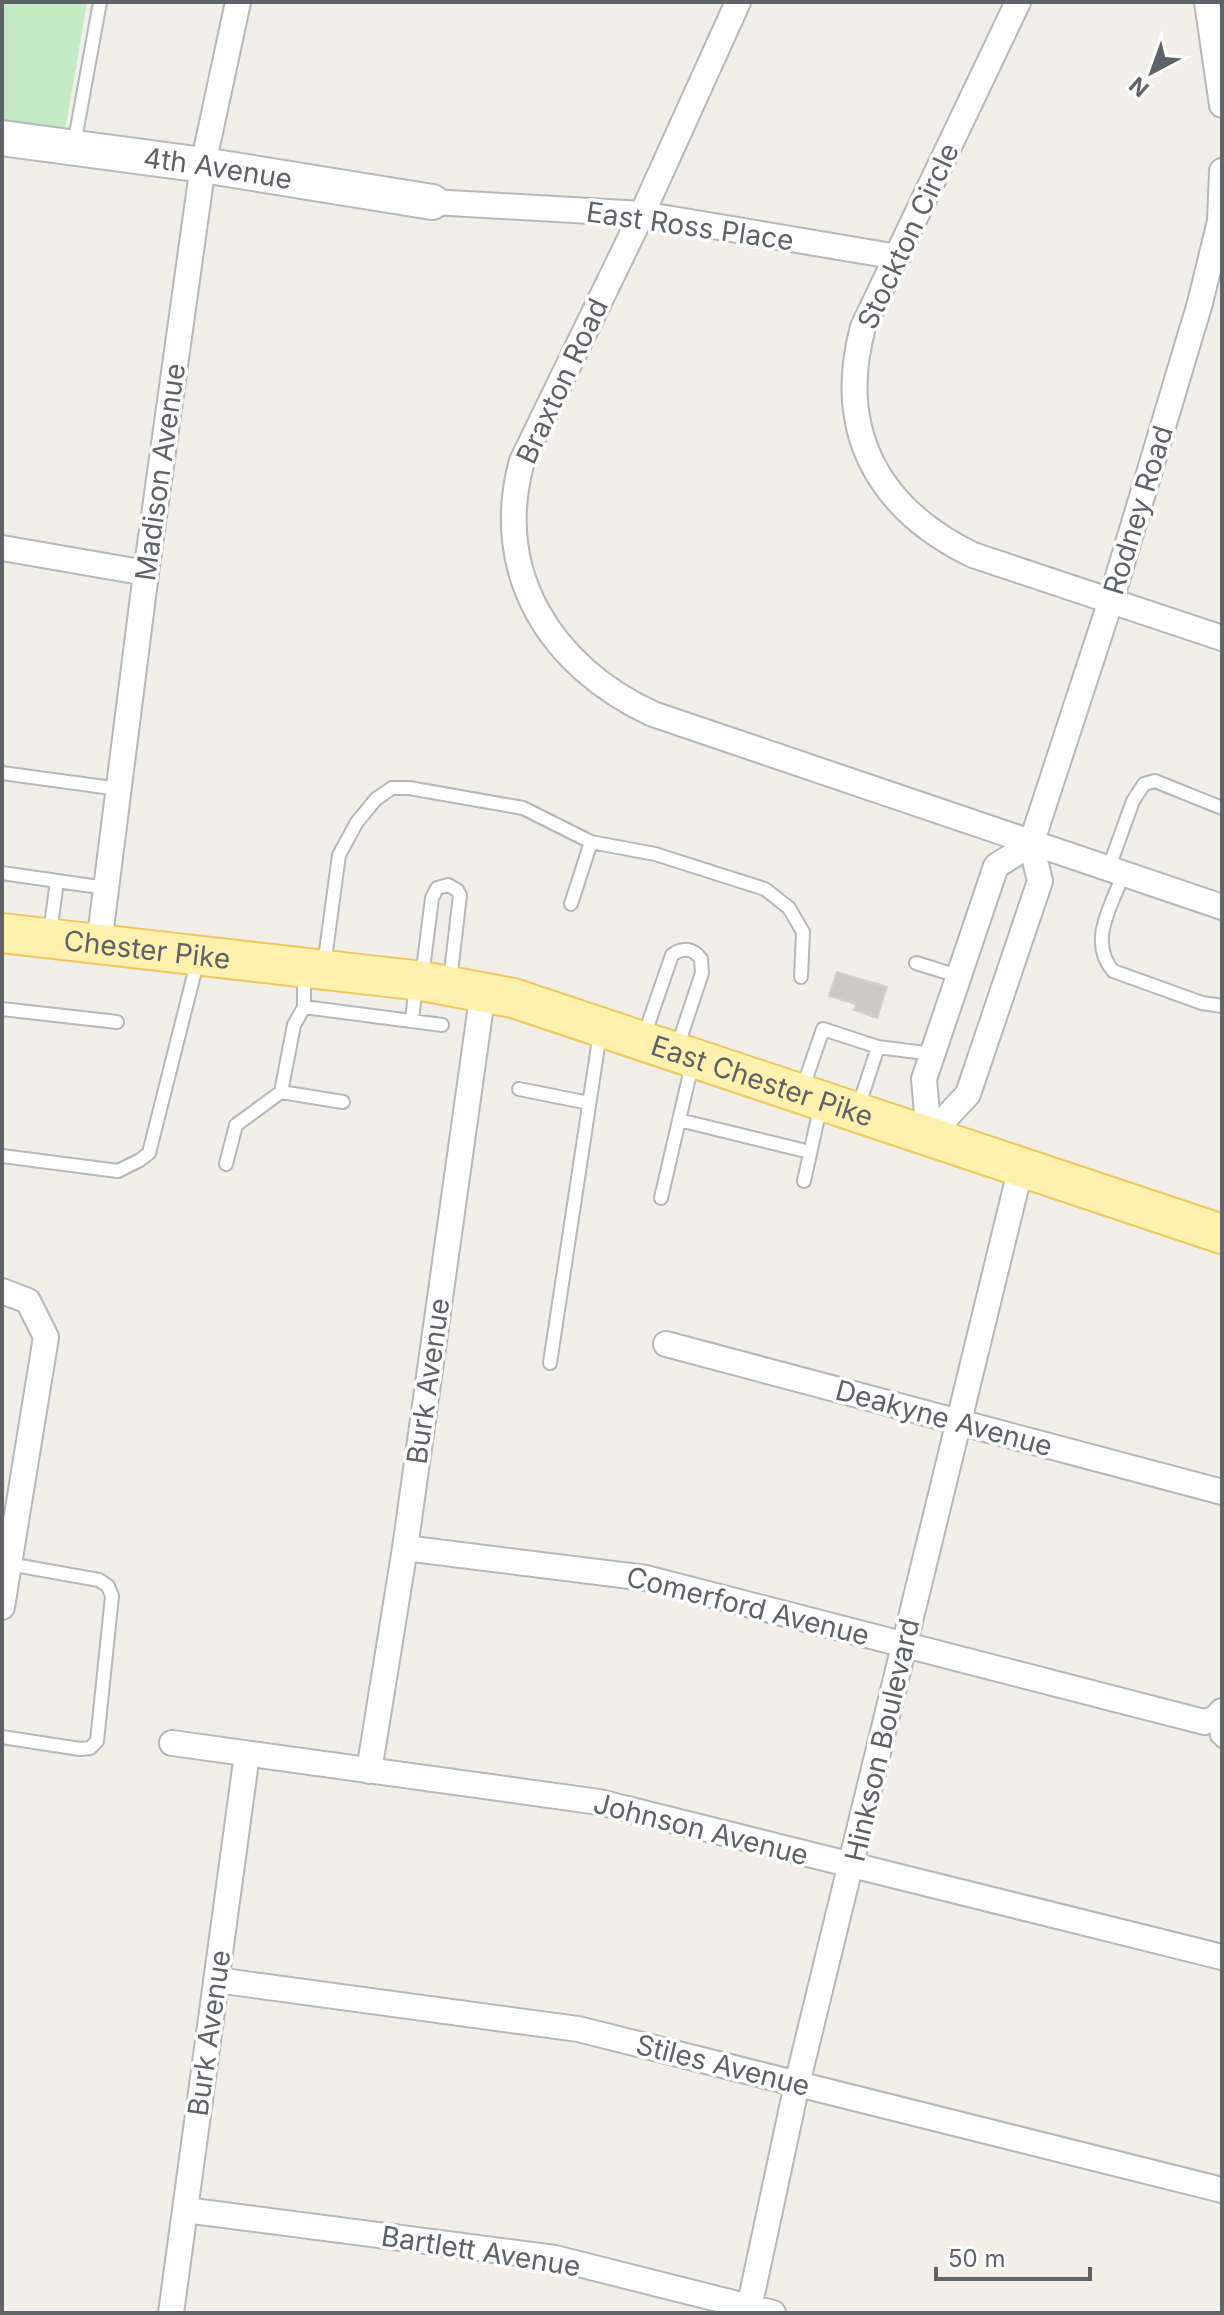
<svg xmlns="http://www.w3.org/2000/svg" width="1224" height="2315" font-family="Inter,sans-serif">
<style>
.green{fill:#c5e8c5}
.building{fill:#cccac5;stroke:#d6d1c6;stroke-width:2}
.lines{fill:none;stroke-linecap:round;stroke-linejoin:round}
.lane-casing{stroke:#b5b8bc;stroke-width:16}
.street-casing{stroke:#b5b8bc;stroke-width:28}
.secondary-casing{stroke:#b6babf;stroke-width:38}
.primary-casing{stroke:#f2c960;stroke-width:42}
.lane{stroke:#fff;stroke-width:12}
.street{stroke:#fff;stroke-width:24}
.secondary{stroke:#fff;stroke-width:34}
.primary{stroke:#fff2af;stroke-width:38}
.labels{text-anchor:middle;stroke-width:7;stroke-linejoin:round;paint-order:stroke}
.street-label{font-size:28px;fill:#5f6368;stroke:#fff}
</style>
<rect width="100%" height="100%" fill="#f1efe8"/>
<path class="green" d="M2,2H87L65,132L2,125Z"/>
<path class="building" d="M837,972L887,987L877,1018L854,1010L856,1004L829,996Z"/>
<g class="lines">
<defs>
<path id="lane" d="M74,145L100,2
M2,773L119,789
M1108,870L1133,801L1144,784L1155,781L1222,808
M2,873L106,888
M1123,875C1111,907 1088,941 1113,971L1202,1003L1222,1006
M571,904L591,842
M50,933L57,881
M916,963L958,976
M324,966L339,855L357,822L376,799L392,788H409L523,808L591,842L655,854L765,889L789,908L803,932L801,977
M422,977L432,898L437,888L448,885L457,890L460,895L450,981
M304,1007L442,1025
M2,1009L117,1022
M412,1020L416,984
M644,1036L672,955C683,947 693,948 701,959L702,973L677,1048
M519,1089L589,1103
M802,1090L823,1029L878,1047L933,1054
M281,1092L343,1102
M858,1108L878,1047
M679,1120L810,1152
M2,1156L118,1171L140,1160L149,1153L198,959
M226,1164L236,1125L281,1092L294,1025L304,1007V971
M804,1181L821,1104
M661,1198L693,1060
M550,1363L600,1033
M1214,1719L1217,1736L1222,1741
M2,1737L80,1749L90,1748L97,1741L112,1596L108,1586L99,1580L9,1564"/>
<path id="street" d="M738,2L642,214L522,461C491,573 551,667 653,714L1222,907
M1018,2L863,327C835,431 878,509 973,555L1222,638
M1207,2L1222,105
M432,202L642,214L898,257
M2,548L146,573
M99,944L146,573L203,165L238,2
M929,1136L968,1094L1040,881L1031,844L1111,600L1200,303L1220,221L1222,171
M929,1136L924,1079L996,866L1031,844
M2,1291L28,1301L46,1337L2,1607
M666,1344L1222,1492
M405,1548L646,1578L1204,1722L1214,1719L1222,1711
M172,1743L599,1802L1222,1957
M369,1771L405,1548L483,991
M216,1980L578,2029L1222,2190
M185,2210L555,2258L773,2313
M171,2313L247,1754
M748,2313L797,2084L1021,1167"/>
<g id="secondary">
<path id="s1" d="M2,138L203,165L432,202"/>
</g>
<g id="primary">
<path id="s2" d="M2,933L422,981L513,998L1222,1234"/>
</g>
</defs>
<use href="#lane" class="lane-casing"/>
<use href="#street" class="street-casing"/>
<use href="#secondary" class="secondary-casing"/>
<use href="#primary" class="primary-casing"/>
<use href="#lane" class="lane"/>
<use href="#street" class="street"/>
<use href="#secondary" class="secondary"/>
<use href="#primary" class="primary"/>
</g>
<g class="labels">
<g class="street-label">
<text dy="10" stroke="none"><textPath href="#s1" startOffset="218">4th Avenue</textPath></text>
<text transform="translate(690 226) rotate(8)" y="10">East Ross Place</text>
<text transform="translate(908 236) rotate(-65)" y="10">Stockton Circle</text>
<text transform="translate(562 381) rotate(-65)" y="10">Braxton Road</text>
<text transform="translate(160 472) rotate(-82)" y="10">Madison Avenue</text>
<text transform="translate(1138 510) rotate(-73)" y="10">Rodney Road</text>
<text dy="10" stroke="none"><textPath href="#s2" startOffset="146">Chester Pike</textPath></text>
<text dy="10" stroke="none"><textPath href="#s2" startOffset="778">East Chester Pike</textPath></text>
<text transform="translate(428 1381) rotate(-82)" y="10">Burk Avenue</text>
<text transform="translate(944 1418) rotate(15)" y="10">Deakyne Avenue</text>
<text transform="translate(748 1606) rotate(14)" y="10">Comerford Avenue</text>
<text transform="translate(882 1740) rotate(-77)" y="10">Hinkson Boulevard</text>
<text transform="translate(701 1829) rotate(14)" y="10">Johnson Avenue</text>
<text transform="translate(209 2033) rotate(-82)" y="10">Burk Avenue</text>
<text transform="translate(723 2065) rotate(14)" y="10">Stiles Avenue</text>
<text transform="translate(481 2251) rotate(9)" y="10">Bartlett Avenue</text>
</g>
</g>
<rect width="1224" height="2315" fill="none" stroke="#5f6368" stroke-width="8"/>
<g transform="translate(1152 72) rotate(221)" stroke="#ffffff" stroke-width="6" paint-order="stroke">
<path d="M0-6L14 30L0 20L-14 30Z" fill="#5f6368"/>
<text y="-12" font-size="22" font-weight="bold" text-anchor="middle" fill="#5f6368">N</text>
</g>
<path d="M936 2267v12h154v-12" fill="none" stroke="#5f6368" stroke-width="4"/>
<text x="948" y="2267" font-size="24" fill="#5f6368" stroke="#ffffff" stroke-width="6" paint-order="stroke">50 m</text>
</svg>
